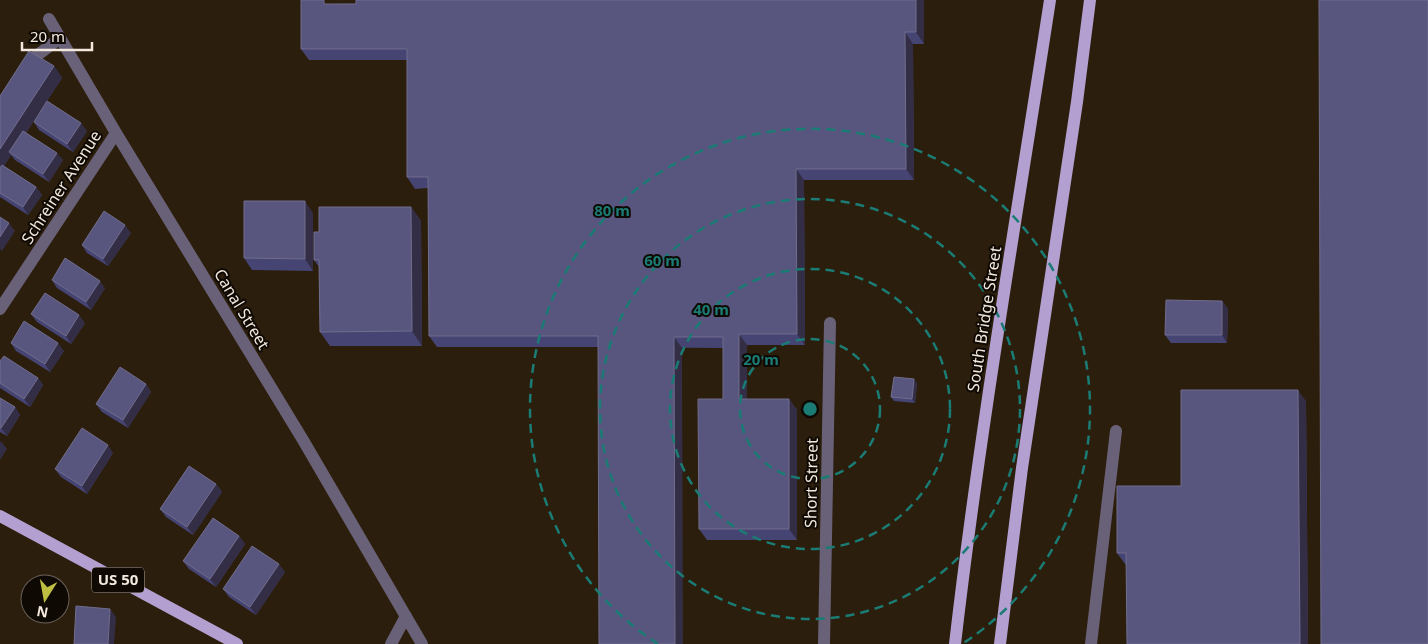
<svg xmlns="http://www.w3.org/2000/svg" width="1428" height="644" font-family="'Noto Sans',sans-serif">
<style>
.lines{fill:none;stroke-linecap:round;stroke-linejoin:round}
.minor{stroke:#696178;stroke-width:12}
.major{stroke:#b3a0d1;stroke-width:12}
.wall{fill:#454473}
.shaded-wall{fill:#332e45}
.building{fill:#58567e;stroke:#706d8d}
.ring{fill:none;stroke:#1a7c74;stroke-width:2.5;stroke-dasharray:9 6}
.labels{text-anchor:middle;stroke-width:4;stroke-linejoin:round;paint-order:stroke}
.shield{fill:#0f0904;stroke:#aea59c;stroke-width:1}
.shield-label{font-size:15px;font-weight:bold;fill:#f2e8dd}
.street-label{font-size:16px;fill:#f2e8dd;stroke:#0f0904}
.centre{fill:#1a7c74;stroke:#0f0904;stroke-width:2.5}
.ring-label{font-size:15px;text-anchor:middle;font-weight:bold;fill:#1a7c74;stroke:#0f0904;stroke-width:4;stroke-linejoin:round;paint-order:stroke}
</style>
<rect width="100%" height="100%" fill="#2c1e0c"/>
<g class="lines">
<path class="minor" d="M49,19L116,133L303,440L422,644
M26,67L31,60L60,38
M0,309L116,133
M391,644L406,616
M824,644L830,323
M1091,644L1116,431"/>
<path class="major" d="M0,516L237,644
M955,644C980,428 1017,215 1050,0
M1000,644L1022,468L1077,102L1090,0"/>
</g>
<path class="wall" d="M924,0V44H913L914,180H804L805,345H747V399H789L797,410V540H707L699,529L723,399V348L598,347H437L429,336L428,188L415,189L407,177V60H309L301,49L328,4Z
M54,66L62,78L26,133L63,160L49,182L15,160L11,155L4,166L36,187L42,195L28,215L0,197V96Z
M34,122L87,131L73,152L39,130Z
M411,207L421,221L422,346H330L320,332L319,267L314,260L319,232Z
M313,213V271L252,270L244,258Z
M131,233L108,266L87,253L82,245Z
M52,280L105,288L91,310L57,288Z
M1222,301L1228,309L1227,343H1171L1165,335Z
M31,314L85,323L71,344L37,322Z
M11,343L64,351L50,372L16,351Z
M0,361L38,378L43,385L30,407L0,388Z
M917,383L915,403L894,401L891,397Z
M146,384L151,392L128,428L102,412L96,404Z
M0,398L15,407L20,415L7,436L0,432Z
M1306,401L1308,644H1127L1126,564H1125L1117,553L1181,486Z
M113,453L87,494L61,477L55,469Z
M216,484L222,492L193,535L166,517L160,509Z
M239,536L245,544L216,587L189,569L183,561Z
M285,572L256,615L229,597L223,589Z"/>
<path class="shaded-wall" d="M916,0H924V44L916,32Z
M905,32L913,44L914,180L906,169Z
M54,66L62,78L12,154L9,152L11,155L0,173V149Z
M81,123L87,131L73,152L67,144Z
M57,153L63,160L49,182L43,174Z
M796,169L804,180L805,345L797,334Z
M36,187L42,195L28,215L23,207Z
M305,201L313,213V271L305,259Z
M411,207L421,221L422,346L412,331Z
M9,223L15,231L2,251L0,249V237Z
M125,225L131,233L108,266L103,259Z
M100,281L105,288L91,310L86,302Z
M1222,301L1228,309L1227,343L1222,335Z
M79,315L85,323L71,344L66,336Z
M739,334L747,345V410L739,399Z
M674,337L682,348L683,644H675Z
M58,343L64,351L50,372L45,364Z
M38,378L43,385L30,407L24,399Z
M914,379L917,383L915,403L912,399Z
M146,384L151,392L128,428L123,420Z
M1298,390L1306,401L1308,644H1300Z
M789,399L797,410V540L789,529Z
M15,407L20,415L7,436L1,428Z
M1,441L7,449L0,460V443Z
M108,445L113,453L87,494L82,486Z
M216,484L222,492L193,535L187,527Z
M239,536L245,544L216,587L210,579Z
M279,564L285,572L256,615L250,607Z
M110,609L116,617L114,644H108Z"/>
<path class="building" d="M301,0H324V4H356V0H916V32H905L906,169H796L797,334H739V399H789V529H699L698,399H723V337H674L675,644H599L598,336H429L428,177H407V49H301Z
M1319,0H1428V644H1321Z
M29,51L54,66L0,149V96Z
M47,101L81,123L67,144L34,122Z
M23,131L57,153L43,174L9,152Z
M2,165L36,187L23,207L0,193V168Z
M244,201H305V259L244,258Z
M319,207H411L412,331L320,332L319,260H314V232H319Z
M104,211L125,225L103,259L82,245Z
M0,217L9,223L0,237Z
M65,258L100,281L86,302L52,280Z
M45,293L79,315L66,336L31,314Z
M1166,300L1222,301V335H1165Z
M24,321L58,343L45,364L11,343Z
M4,356L38,378L24,399L0,383V361Z
M120,367L146,384L123,420L96,404Z
M894,377L914,379L912,399L891,397Z
M1181,390H1298L1300,644H1127L1126,553H1117V486H1181Z
M0,398L15,407L1,428H0Z
M82,428L108,445L82,486L55,469Z
M189,466L216,484L187,527L160,509Z
M213,518L239,536L210,579L183,561Z
M252,546L279,564L250,607L223,589Z
M76,606L110,609L108,644H74Z"/>
<g class="ring">
<circle cx="810" cy="409" r="70"/>
<circle cx="810" cy="409" r="140"/>
<circle cx="810" cy="409" r="210"/>
<path d="M658 644A280 280 0 1 1 962 644"/>
</g>
<g class="labels">
<rect class="shield" x="92" y="567.5" width="52" height="25" rx="4"/>
<g class="shield-label">
<text x="118" y="585">US 50</text>
</g>
<g class="street-label">
<text transform="translate(61 187) rotate(-57)" y="6">Schreiner Avenue</text>
<text transform="translate(242 309) rotate(59)" y="6">Canal Street</text>
<text transform="translate(984 319) rotate(-81)" y="6">South Bridge Street</text>
<text transform="translate(811 483) rotate(-89)" y="6">Short Street</text>
</g>
</g>
<circle cx="810" cy="409" r="8" class="centre"/>
<g class="ring-label">
<text x="612" y="216">80 m</text>
<text x="662" y="266">60 m</text>
<text x="711" y="315">40 m</text>
<text x="761" y="365">20 m</text>
</g>
<g transform="translate(45 599) rotate(191)"><circle r="24" fill="#0f0904" stroke="#6a625b"/>
<path d="M0-4L9 19L0 12L-9 19Z" fill="#bebf42"/>
<text y="-8" font-size="14" font-weight="bold" text-anchor="middle" fill="#f2e8dd">N</text>
</g>
<path d="M22 42v8h70v-8" fill="none" stroke="#f2e8dd" stroke-width="2.5"/>
<text x="30" y="42" font-size="15" fill="#f2e8dd" stroke="#0f0904" stroke-width="4" paint-order="stroke">20 m</text>
</svg>
